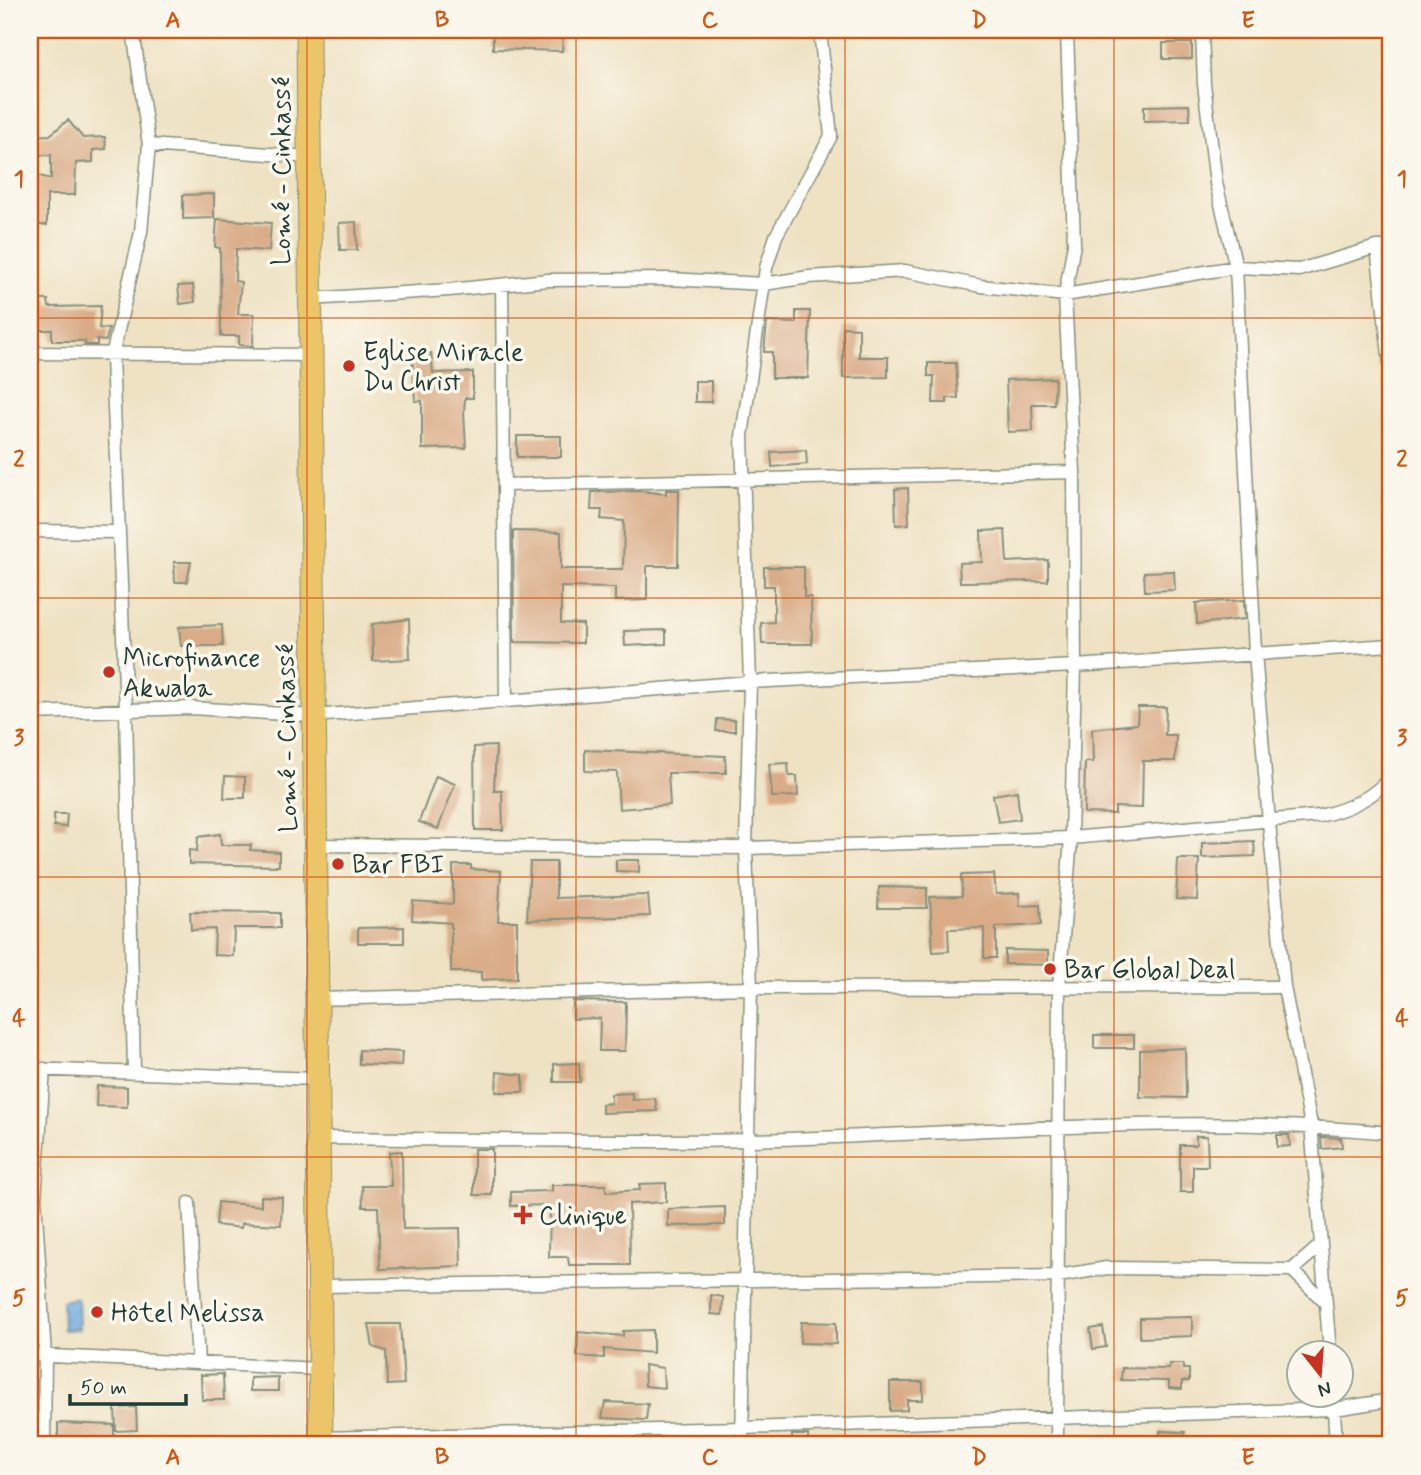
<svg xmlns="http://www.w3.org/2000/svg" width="1421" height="1475" font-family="Mynerve,sans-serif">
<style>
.water{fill:#72aae1;stroke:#48748a;stroke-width:2}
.building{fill:#d9ac87}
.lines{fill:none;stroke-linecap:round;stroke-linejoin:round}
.street-casing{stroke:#86907c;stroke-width:15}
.highway-casing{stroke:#86907c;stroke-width:25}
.street{stroke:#fff;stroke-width:12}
.highway{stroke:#ecc569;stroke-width:23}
.grid{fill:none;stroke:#d45610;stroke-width:2;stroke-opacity:0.55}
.poi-dot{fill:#c8321e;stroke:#fbf7ec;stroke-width:2.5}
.labels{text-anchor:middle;stroke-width:7;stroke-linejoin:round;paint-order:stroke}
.street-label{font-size:26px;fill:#1f3d34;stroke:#fbf7ec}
.poi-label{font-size:26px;fill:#1f3d34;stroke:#fbf7ec;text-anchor:start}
.neatline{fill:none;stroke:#d45610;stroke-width:2.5}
.grid-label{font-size:23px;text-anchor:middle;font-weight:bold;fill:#d45610}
</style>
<rect width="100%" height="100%" fill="#fbf7ec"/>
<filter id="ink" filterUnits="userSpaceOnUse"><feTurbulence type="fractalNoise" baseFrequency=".0143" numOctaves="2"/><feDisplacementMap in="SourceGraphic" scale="14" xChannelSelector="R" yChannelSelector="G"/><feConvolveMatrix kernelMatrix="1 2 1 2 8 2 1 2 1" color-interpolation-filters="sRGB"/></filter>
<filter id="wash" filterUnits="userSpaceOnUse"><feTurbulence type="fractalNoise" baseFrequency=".00686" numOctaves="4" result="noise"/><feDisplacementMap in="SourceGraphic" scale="28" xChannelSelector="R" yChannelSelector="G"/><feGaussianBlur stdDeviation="1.57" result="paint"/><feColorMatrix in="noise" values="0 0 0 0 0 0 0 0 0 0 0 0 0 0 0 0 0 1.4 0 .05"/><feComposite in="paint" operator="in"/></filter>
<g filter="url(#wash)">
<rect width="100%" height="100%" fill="#eee2c3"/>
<path class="water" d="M75,1298L78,1301L79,1329L63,1330L62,1301Z"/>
<g id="blocks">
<path class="building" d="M493,30H506V37L563,38L562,51L493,49Z
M1163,43H1192V59H1163Z
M1189,105L1190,120L1144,121V106Z
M68,120L83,138L105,137L106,149L93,150V162L76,163L75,195H47V225H30V205H35L36,175L51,179V155H30V136L50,135Z
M214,194V218L183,219V195Z
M217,219L271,223L269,251L236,249L235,281L241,282L238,314H254L253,346L239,345V336H221L220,248L215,247Z
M356,222L357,250H340L339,223Z
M193,285L195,302L180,304L178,286Z
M30,300H48L49,307L101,306L99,328L109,329L106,341L97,340V345H85V341H52V330H31Z
M796,311H810L808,378H772V352H764L767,322L796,323Z
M843,327L859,328V357H888V377L843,378Z
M431,353L433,373L473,372V398H465L464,412L466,448L422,449V401H415L412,354Z
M928,363H956L958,398H947V403H933L934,376H928Z
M1055,378L1054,404H1032L1033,431L1008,432L1006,380Z
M695,381H711V402H695Z
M517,436H561V457H517Z
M806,450L807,464L772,467L771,452Z
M908,488L909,524L896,525L895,489Z
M666,490H679L678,566H647V600L615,601V588L561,587V623L583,624V643L514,642L513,531L561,532V569H623L624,521L601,519L602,510H591L592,492L641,491L666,494Z
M1005,530L1007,562L1048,560V581L960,582L959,563L982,562L981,531Z
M174,562H191L187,582H175Z
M764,567H804V597H811L812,644H762L761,623L774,622V586H764Z
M1174,571L1175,590L1145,591L1144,572Z
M1244,600L1245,619L1197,624L1196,603Z
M409,619L410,659L373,661L372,624Z
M222,625L223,646H181L179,627Z
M666,630V644L625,646L624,631Z
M1138,707H1166L1165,735H1176L1175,761H1143L1142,808L1115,807V814L1084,813L1085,762H1093L1092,729L1137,724Z
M717,719L735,720V731H716Z
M496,746L494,791H502L503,830H475L474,747Z
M585,750L725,756L726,773H668L670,805L619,809L617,772L585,771Z
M788,763L789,776H797L798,796L772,797L769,764Z
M225,776L245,777V798H224Z
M436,776L455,784L438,829L419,822Z
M1017,791L1020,819L998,822L993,795Z
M54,814H67L66,827L54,826Z
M220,834L221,845H251L250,850L279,852V866L189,864V850L197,851L198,837Z
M1254,841L1255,856L1202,858V843Z
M1178,859H1199L1197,900L1176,899Z
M616,860H639V872L616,871Z
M530,862H556V898L648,895L650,916L527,920Z
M453,865H471V869L501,871L498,921H517V978L481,980V972H451V923L412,920L413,901L453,904Z
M994,874L996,894L1019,893L1020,906L1040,905L1041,925L996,927V958H984V928L948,929L949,951L933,952L930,897L962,896L961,875Z
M879,887L927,888V908H878Z
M190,912L280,913V928H234L233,956L214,955L215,929L191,930Z
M404,927V943H358V928Z
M1005,950L1048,951V965L1005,964Z
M573,1001L626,1002L625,1051H599L600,1018L573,1019Z
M1094,1035H1134V1048H1094Z
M1185,1048L1186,1098L1140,1097V1050Z
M359,1050L402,1052L401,1066L359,1064Z
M579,1063L580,1082H554V1064Z
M497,1072L523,1075V1092H496Z
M97,1086L127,1087V1107L96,1106Z
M632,1093V1100L655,1098L657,1111L602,1113V1104L611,1103V1094Z
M1277,1135H1289L1290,1146L1277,1147Z
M1196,1136H1207L1208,1166H1193V1192H1180V1145H1196Z
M1321,1137L1341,1138L1342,1147L1322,1149Z
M474,1149H492V1195H474Z
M402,1151L403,1229L460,1228L461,1266L380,1269L378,1207H363L362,1186H391L389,1152Z
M666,1183V1202L629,1204L630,1265H569L568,1257H549L550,1205L511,1206V1192L552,1191V1185H606V1192L640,1190L639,1184Z
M261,1196L282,1197L281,1225L242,1223L241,1228L216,1225L218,1202L261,1206Z
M725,1207V1225L668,1226V1209Z
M711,1295L723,1297L722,1315L711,1314Z
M1192,1317V1336L1140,1338V1318Z
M801,1322L836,1323V1344L800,1343Z
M369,1324H400L404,1384L387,1385L386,1351L373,1347Z
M1103,1327L1106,1347L1093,1349L1090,1329Z
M653,1330V1353L604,1349V1358L577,1356L578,1332L623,1336V1331Z
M1169,1364H1183V1369H1189V1381H1182V1389L1169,1388V1381L1121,1380L1122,1368L1169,1369Z
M644,1365L663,1368L664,1388L645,1386Z
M223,1374L224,1400H202L201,1375Z
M278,1377V1391H250V1378Z
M890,1382H923V1400H907V1410L890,1411Z
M605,1402L648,1404L646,1420L602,1418Z
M136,1407L137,1430L116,1431L115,1408Z
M58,1423L114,1425V1445L58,1442Z
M1160,1431L1185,1432V1445H1160Z
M792,1435H808V1445H792Z"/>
</g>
</g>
<g filter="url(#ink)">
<use href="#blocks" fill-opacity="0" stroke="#86907c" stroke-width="2"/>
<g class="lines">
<defs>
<path id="street" d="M133,30L149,145L141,232L112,356L126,711L134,1071
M1067,30L1074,244L1065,295L1074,472L1075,666L1071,838L1319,816C1346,810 1373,799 1391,776
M1202,30L1204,84L1216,183L1236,267L1255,653L1269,822L1284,987L1311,1125L1330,1352
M149,145L309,157
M1377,247L1391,373
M502,285L506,701
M310,299L449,290L548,280L669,279L764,284L809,277L905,271L981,286L1065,295L1236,267L1299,270L1377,247H1391
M30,353L310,355
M504,485L1074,472
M30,531L116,532
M30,713L192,708L313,716L750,682L1075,666L1391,645
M315,845L746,848L1071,838L1059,986L1057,1445
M316,999L751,988L1284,987
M30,1069L317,1079
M44,1069L35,1199L45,1356L44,1445
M318,1138C461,1139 606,1143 750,1140C963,1135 1178,1112 1391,1133
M189,1203L198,1363
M1292,1270L1321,1245
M319,1286L1058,1276L1107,1268L1292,1270L1326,1303
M30,1355L320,1369
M1333,1394L1336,1445
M321,1438L743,1428L1335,1409L1391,1400
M742,1445L751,988L746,848L750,682L742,436L766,268L776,236L831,136L820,30"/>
<path id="highway" d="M308,30L321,1445"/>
</defs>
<use href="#street" class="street-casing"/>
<use href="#highway" class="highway-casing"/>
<use href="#street" class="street"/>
<use href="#highway" class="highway"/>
</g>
</g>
<path class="grid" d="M307,30V1445M576,30V1445M845,30V1445M1114,30V1445M30,318H1391M30,598H1391M30,877H1391M30,1157H1391"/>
<g class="poi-dot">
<circle cx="349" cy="366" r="7"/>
<circle cx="109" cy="672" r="7"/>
<circle cx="338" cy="864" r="7"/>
<circle cx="1050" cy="969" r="7"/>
<path d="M519.5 1204.5h7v7h7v7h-7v7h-7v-7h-7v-7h7z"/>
<circle cx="97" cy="1312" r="7"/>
</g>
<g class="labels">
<g class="street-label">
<text transform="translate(281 171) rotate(-90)" y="9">Lomé - Cinkassé</text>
<text transform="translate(286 738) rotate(-91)" y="9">Lomé - Cinkassé</text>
</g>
<g class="poi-label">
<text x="363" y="360">Eglise Miracle<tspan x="363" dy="30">Du Christ</tspan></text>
<text x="123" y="666">Microfinance<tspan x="123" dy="30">Akwaba</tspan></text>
<text x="352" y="873">Bar FBI</text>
<text x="1064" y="978">Bar Global Deal</text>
<text x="539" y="1224">Clinique</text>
<text x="111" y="1321">Hôtel Melissa</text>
</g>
</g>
<rect width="1421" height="1475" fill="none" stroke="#fbf7ec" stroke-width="77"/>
<g transform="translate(1320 1374) rotate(163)"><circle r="33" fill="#fbf7ec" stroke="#a3ada2" stroke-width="2"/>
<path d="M0-5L12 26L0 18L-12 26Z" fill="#c8321e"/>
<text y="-10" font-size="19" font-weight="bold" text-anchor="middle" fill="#1f3d34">N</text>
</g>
<path d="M70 1394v10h116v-10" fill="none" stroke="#1f3d34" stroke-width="3.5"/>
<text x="80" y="1394" font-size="21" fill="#1f3d34" stroke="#fbf7ec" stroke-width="5" paint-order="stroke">50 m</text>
<rect x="38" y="38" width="1344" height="1398" class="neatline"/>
<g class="grid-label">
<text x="173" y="27">A</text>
<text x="442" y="27">B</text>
<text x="710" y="27">C</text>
<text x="979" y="27">D</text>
<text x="1248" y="27">E</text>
<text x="19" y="186">1</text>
<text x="1402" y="186">1</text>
<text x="19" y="466">2</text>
<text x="1402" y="466">2</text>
<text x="19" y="745">3</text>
<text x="1402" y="745">3</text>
<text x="19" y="1025">4</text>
<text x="1402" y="1025">4</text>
<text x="19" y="1305">5</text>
<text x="1402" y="1305">5</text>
<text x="173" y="1464">A</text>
<text x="442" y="1464">B</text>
<text x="710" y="1464">C</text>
<text x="979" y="1464">D</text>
<text x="1248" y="1464">E</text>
</g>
</svg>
